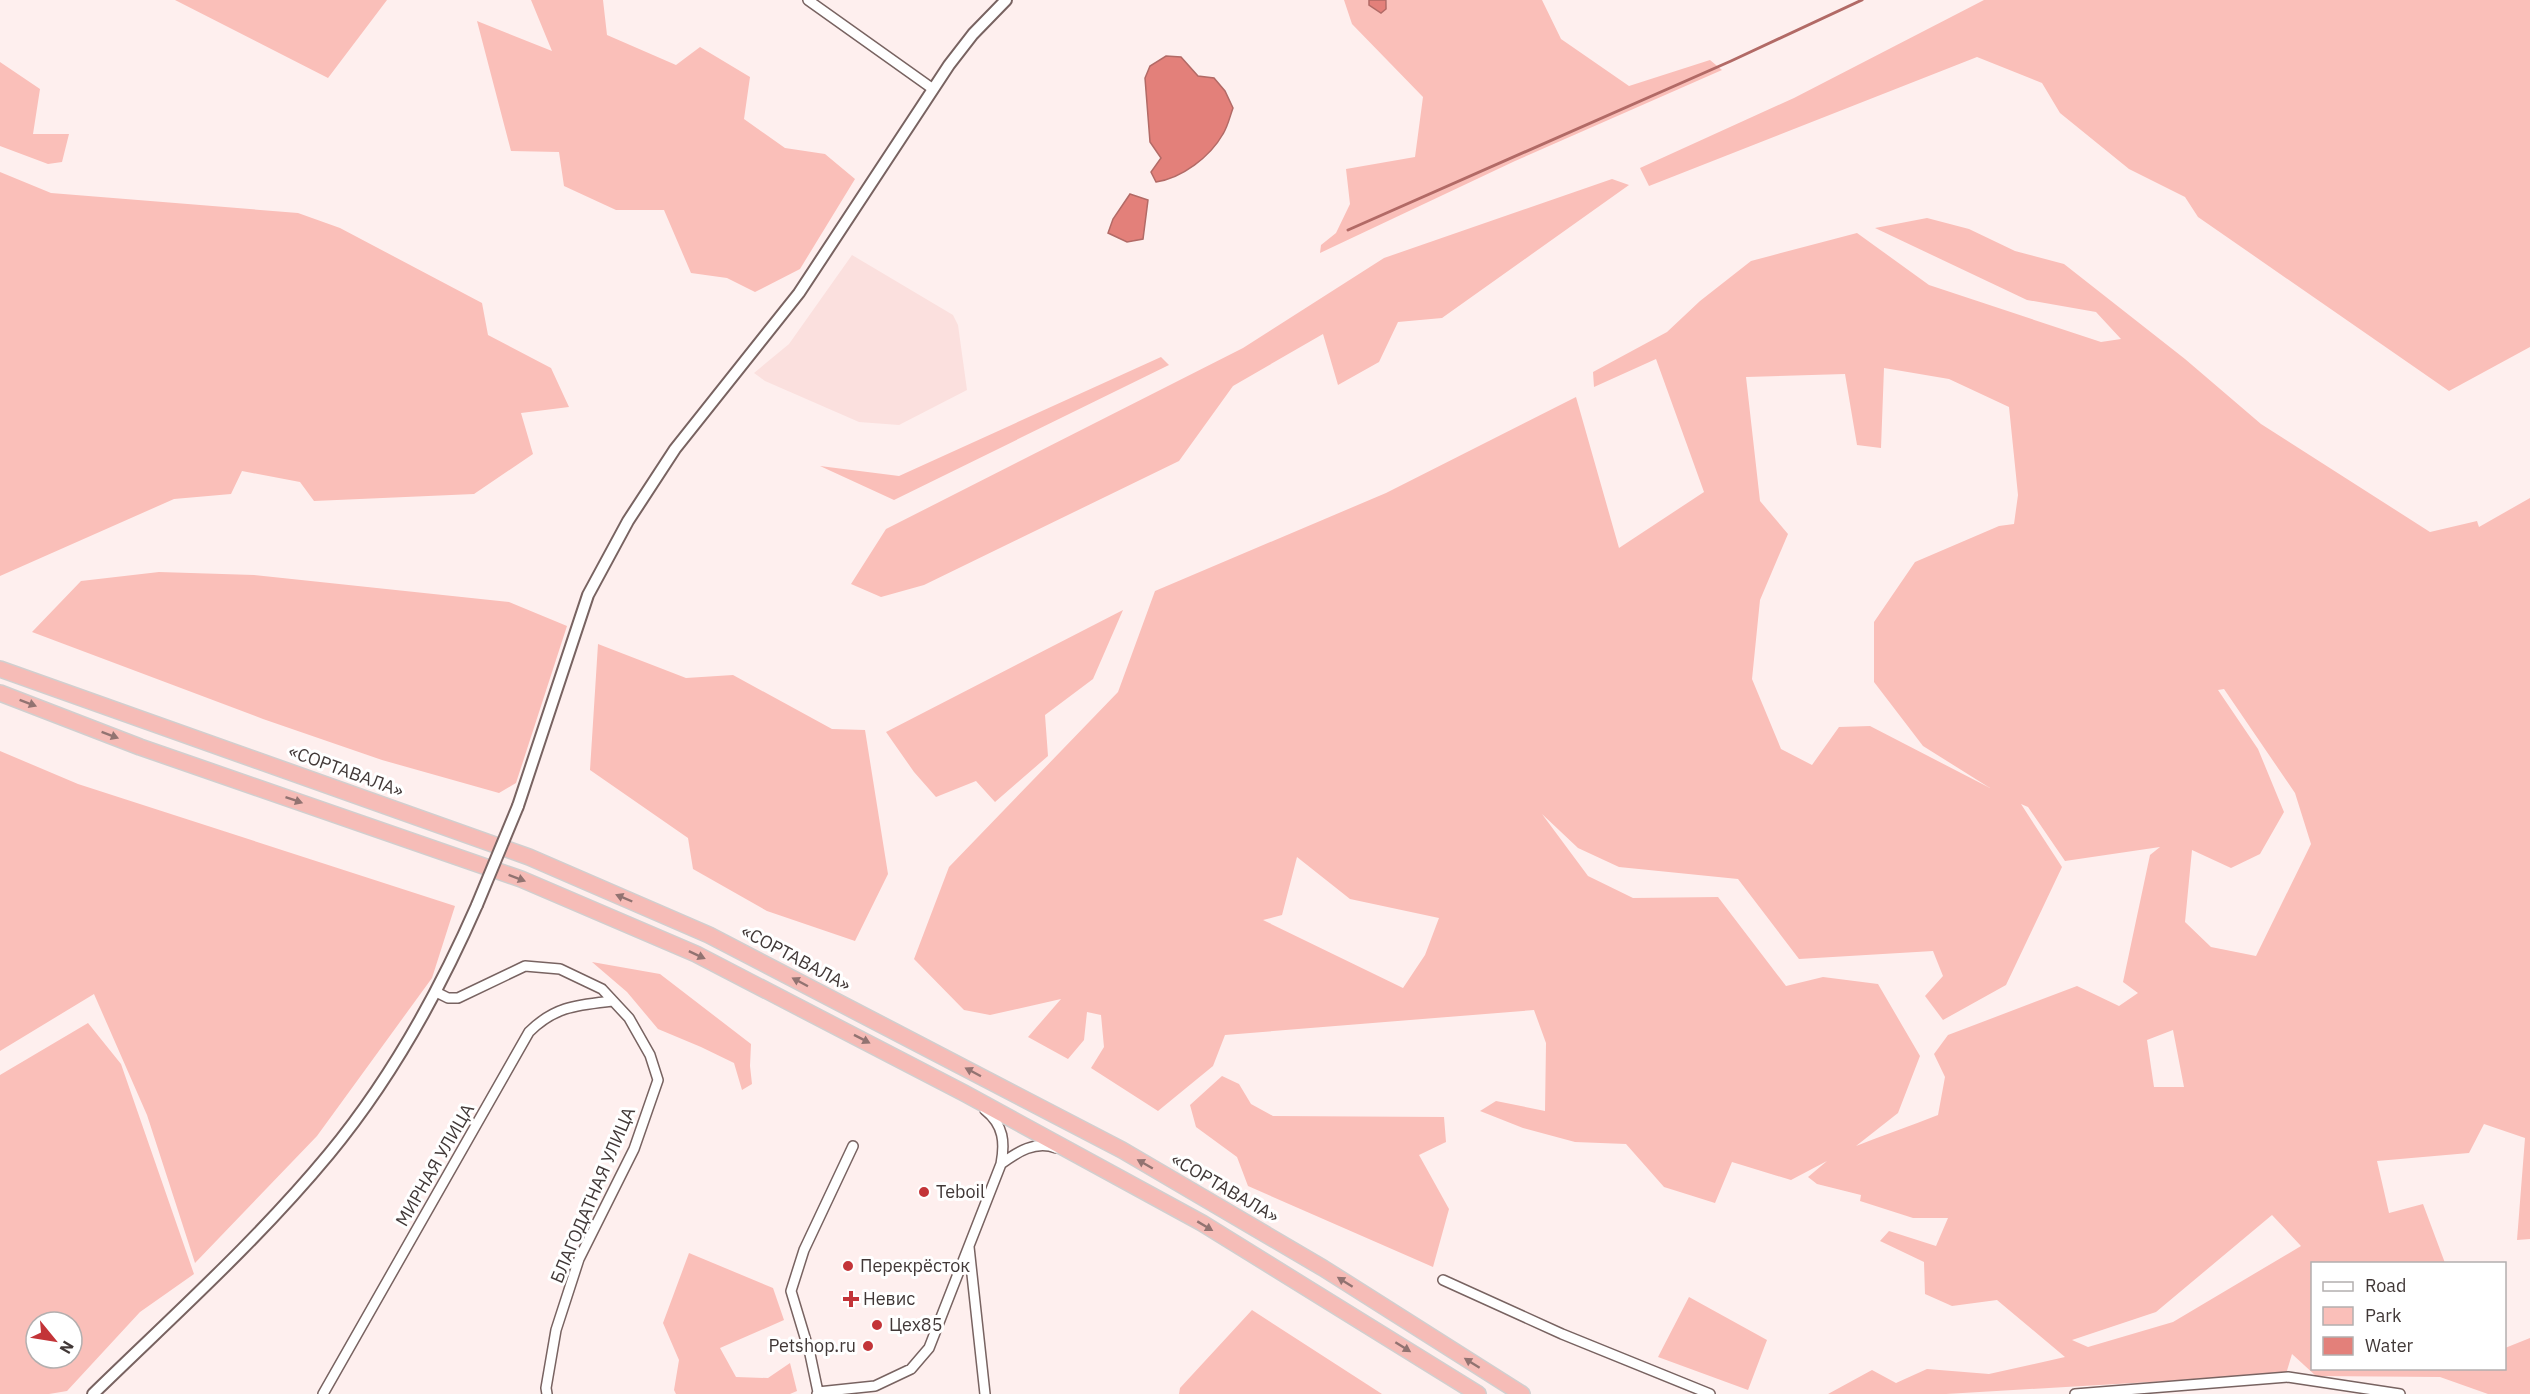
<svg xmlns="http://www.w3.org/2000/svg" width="2530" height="1394" font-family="'IBM Plex Sans',sans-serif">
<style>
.built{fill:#fbe0de}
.green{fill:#fabfb9;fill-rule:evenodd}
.water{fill:#e3807a;stroke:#b26a66;stroke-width:1.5}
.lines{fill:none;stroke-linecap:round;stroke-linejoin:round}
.stream{stroke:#b26a66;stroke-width:3}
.minor-casing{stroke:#786361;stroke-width:12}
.tertiary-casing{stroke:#786361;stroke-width:14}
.trunk-casing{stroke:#d1cfcf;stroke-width:18}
.minor{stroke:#fff;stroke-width:9}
.tertiary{stroke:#fff;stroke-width:10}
.trunk{stroke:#f6bcb7;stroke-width:15}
.tertiary-bridge-casing{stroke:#786361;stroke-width:14;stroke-linecap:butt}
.tertiary-bridge{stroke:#fff;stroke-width:10}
.oneway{fill:#927371}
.poi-dot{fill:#c33438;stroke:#fff;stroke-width:2}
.labels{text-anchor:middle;stroke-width:6;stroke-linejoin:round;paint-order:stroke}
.street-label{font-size:18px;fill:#413837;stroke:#fff}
.poi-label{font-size:18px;fill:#413837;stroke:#fff;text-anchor:start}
</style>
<rect width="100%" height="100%" fill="#feefee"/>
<path class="built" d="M852,255L953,315L958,325L967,390L899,425L859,422L765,381L754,373L789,344Z"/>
<path class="green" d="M175,0H387L328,78Z
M531,0H603L607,35L676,65L700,47L750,77L744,119L785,148L825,154L855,179L800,269L755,292L727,278L691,273L664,210H616L564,186L559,152L511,151L477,21L552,51Z
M1344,0H1369V5L1381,13L1386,9L1387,0H1542L1561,39L1629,86L1710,60L1722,70L1515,161L1320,253L1321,245L1336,233L1350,204L1346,169L1415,157L1423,97L1352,24Z
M1984,0H2530V347L2449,391L2198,217L2185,197L2129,169L2060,113L2042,83L1977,57L1649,186L1640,168L1794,98Z
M0,62L40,89L33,134H69L62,162L48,164L0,146Z
M0,172L51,193L298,213L340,228L482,303L488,335L551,368L569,407L521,413L533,454L474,494L314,501L300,482L242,471L231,494L174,499L0,576Z
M1612,179L1629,185L1442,318L1398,322L1379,362L1338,385L1323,334L1233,386L1179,461L924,585L881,597L851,584L886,529L1243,348L1384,258Z
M1927,218L1969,229L2015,251L2064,264L2185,359L2261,424L2430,532L2477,521L2479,527L2530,498V1239L2517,1240L2525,1138L2484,1124L2469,1153L2377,1161L2389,1213L2423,1204L2445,1263L2312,1264V1368H2504L2505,1348L2530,1338V1394H2488L2440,1377L2316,1376L2292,1354L2286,1374L1946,1394H1828L1872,1370L1896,1383L1927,1369L1989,1374L2065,1357L1997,1300L1952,1306L1925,1294L1924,1262L1880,1241L1889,1231L1936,1246L1948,1218H1913L1860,1201L1861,1195L1817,1184L1808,1177L1827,1161L1791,1180L1732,1162L1715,1203L1664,1187L1626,1144L1575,1142L1523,1128L1480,1111L1496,1101L1545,1111L1546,1043L1534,1010L1225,1035L1213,1066L1158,1111L1091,1068L1104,1047L1101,1015L1087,1012L1084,1040L1068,1059L1028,1037L1061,999L990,1015L964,1010L914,959L949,867L1118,692L1155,591L1386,493L1576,397L1619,548L1704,492L1656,359L1594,387L1593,372L1667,332L1700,301L1751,261L1857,233L1929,285L2101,342L2121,339L2096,312L2027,300L1875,228ZM1884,368L1949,379L2009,407L2018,495L2014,524L1999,526L1915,562L1874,622V682L1923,746L1990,788L1870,726L1839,727L1812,765L1781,749L1752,679L1760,600L1788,534L1760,501L1746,377L1845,374L1857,445L1881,448ZM2224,689L2295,793L2311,844L2256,956L2211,947L2185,922L2192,850L2231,868L2260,854L2284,812L2258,749L2218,690ZM2021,804L2028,807L2065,861L2160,847L2150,855L2123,982L2138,993L2119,1006L2077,986L1948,1035L1934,1054L1945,1077L1938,1115C1910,1126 1884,1135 1856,1146L1898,1113L1920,1056L1878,984L1823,977L1786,986L1718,897L1633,898L1588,876L1542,814L1578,848L1619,867L1738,879L1799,959L1933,951L1943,976L1925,996L1943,1020L2006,985L2062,867ZM1297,857L1350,899L1439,918L1425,955L1403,988L1263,920L1282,915ZM2173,1030L2184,1087H2154L2147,1040ZM2272,1215L2301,1246L2173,1322L2088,1347L2072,1340L2156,1312Z
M1161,357L1169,365L894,500L820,466L899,476Z
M159,572L254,575L509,602L567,626L516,783L499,793L382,760L263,719L32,632L81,581Z
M1123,610L1093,679L1045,715L1048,756L995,802L976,781L936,797L914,772L886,732Z
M598,644L686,678L733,675L832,729L865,730L888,874L855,941L767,911L693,869L688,838L590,770Z
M0,751L78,784L455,906L432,978L317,1136L195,1263L147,1115L94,994L0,1051Z
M592,962L660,974L751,1044L750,1066L752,1084L742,1090L734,1063L701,1047L658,1029L627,992Z
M88,1023L121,1064L194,1274L140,1312L67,1391L49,1394H0V1075ZM36,1322H72V1358H36Z
M1222,1076L1239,1084L1251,1104L1273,1116L1444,1117L1446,1142L1419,1155L1449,1209L1433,1267L1248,1186L1237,1157L1196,1127L1190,1105Z
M689,1253L773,1288L784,1320L720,1348L736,1377L768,1378L790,1363L797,1391L790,1394H676L674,1390L679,1360L663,1323Z
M1689,1297L1767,1340L1748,1390L1658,1357Z
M1252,1310L1382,1394H1179L1180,1388Z"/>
<path class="water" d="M1369,0H1386V9L1381,13L1369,5Z
M1166,56L1181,57L1198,76L1214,78L1225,91L1233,108C1230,116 1228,126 1223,134C1210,157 1182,178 1156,182L1151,172L1161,158L1150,142L1145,78L1150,66Z
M1130,194L1148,200L1143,239L1127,242L1108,233L1113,219Z"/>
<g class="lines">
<path class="stream" d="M1348,230L1731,61L1862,0"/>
<defs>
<path id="minor" d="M808,0L933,89
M436,992L448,998H458L525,966L560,969L602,989L629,1018L650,1055L658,1080L634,1149L579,1259L556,1330L546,1388L547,1394
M1001,1164C1017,1152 1036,1140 1056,1148
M969,1247L985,1394
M1443,1280L1562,1334L1710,1394
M818,1392L810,1354L791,1291L804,1250L853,1146
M323,1394L529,1032C555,1006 578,1005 613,1001
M817,1394L818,1392L875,1386L911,1369L929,1348L1001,1164C1005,1143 1004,1125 985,1110
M2075,1394L2288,1377L2400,1394"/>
<path id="tertiary" d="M518,806L588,595L628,521L675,449L799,293L949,65L973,34L1006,0
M93,1394C173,1316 257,1241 329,1154C391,1079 438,994 477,905"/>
<path id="trunk" d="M0,669L529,857L709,935L1122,1150L1323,1268L1522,1394
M0,693L140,747L521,879L696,954L964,1093L1202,1223L1478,1394"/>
</defs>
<use href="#minor" class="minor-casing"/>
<use href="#tertiary" class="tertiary-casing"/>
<use href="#trunk" class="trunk-casing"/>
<use href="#minor" class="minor"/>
<use href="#tertiary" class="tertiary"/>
<use href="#trunk" class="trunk"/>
<defs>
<path id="tertiary-bridge" d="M477,905L518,806"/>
</defs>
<use href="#tertiary-bridge" class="tertiary-bridge-casing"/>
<use href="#tertiary-bridge" class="tertiary-bridge"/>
</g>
<defs><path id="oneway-solid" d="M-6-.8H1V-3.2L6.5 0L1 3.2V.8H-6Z" transform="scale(1.5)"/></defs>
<g class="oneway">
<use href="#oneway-solid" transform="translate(28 703) rotate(21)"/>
<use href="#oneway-solid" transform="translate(110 735) rotate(21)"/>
<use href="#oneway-solid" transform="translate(294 800) rotate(19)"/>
<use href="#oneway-solid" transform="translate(517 878) rotate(21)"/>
<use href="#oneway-solid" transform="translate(624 898) rotate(-157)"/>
<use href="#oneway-solid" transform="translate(697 955) rotate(25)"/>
<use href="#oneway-solid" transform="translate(800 982) rotate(-152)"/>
<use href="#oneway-solid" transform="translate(862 1039) rotate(27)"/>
<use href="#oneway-solid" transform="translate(973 1072) rotate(-152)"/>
<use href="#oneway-solid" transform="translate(1145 1164) rotate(-150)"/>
<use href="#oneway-solid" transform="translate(1205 1226) rotate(31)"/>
<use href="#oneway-solid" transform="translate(1345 1282) rotate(-148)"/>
<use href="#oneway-solid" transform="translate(1403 1347) rotate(32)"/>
<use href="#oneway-solid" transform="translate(1472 1363) rotate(-148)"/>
</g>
<g class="poi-dot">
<circle cx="924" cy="1192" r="6"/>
<circle cx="848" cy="1266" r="6"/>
<path d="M848 1290h6v6h6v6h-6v6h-6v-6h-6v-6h6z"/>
<circle cx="877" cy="1325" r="6"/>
<circle cx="868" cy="1346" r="6"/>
</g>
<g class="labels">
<g class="street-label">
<text transform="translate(346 771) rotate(20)" y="6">«СОРТАВАЛА»</text>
<text transform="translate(796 958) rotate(28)" y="6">«СОРТАВАЛА»</text>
<text transform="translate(435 1165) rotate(-60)" y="6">МИРНАЯ УЛИЦА</text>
<text transform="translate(1225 1188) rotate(30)" y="6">«СОРТАВАЛА»</text>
<text transform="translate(593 1195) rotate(-67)" y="6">БЛАГОДАТНАЯ УЛИЦА</text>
</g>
<g class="poi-label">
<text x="936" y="1198">Teboil</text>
<text x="860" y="1272">Перекрёсток</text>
<text x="863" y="1305">Невис</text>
<text x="889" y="1331">Цех85</text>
<text x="856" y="1352" text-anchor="end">Petshop.ru</text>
</g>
</g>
<rect x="2311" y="1262" width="195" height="108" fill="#ffffff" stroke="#b3afaf" stroke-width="1.5"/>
<rect x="2323" y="1282" width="30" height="9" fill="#ffffff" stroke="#b3afaf" stroke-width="1.5"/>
<text x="2365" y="1292" font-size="18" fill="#413837">Road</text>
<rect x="2323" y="1307" width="30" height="18" fill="#fabfb9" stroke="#b3afaf" stroke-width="1.5"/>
<text x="2365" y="1322" font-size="18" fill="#413837">Park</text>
<rect x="2323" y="1337" width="30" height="18" fill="#e3807a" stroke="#b3afaf" stroke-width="1.5"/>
<text x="2365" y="1352" font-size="18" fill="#413837">Water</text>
<g transform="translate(54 1340) rotate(120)"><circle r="28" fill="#ffffff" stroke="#b3afaf" stroke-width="1.5"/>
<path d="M0-4.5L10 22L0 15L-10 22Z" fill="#c33438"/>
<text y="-9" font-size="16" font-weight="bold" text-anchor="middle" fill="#413837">N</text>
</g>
</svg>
